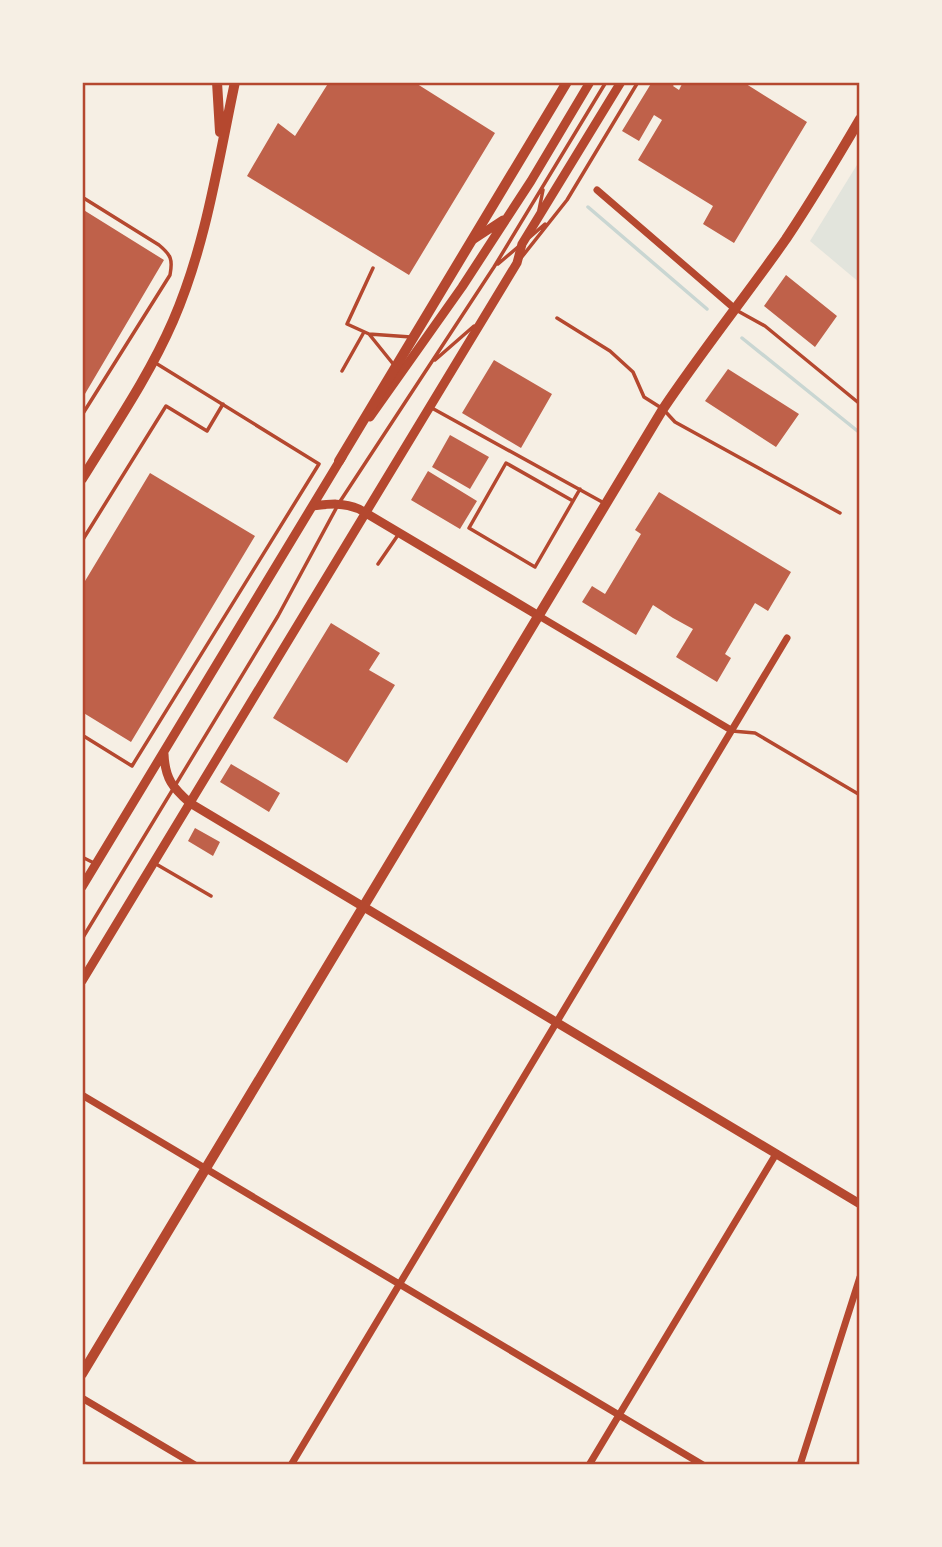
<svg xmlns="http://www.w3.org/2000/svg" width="942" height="1547" font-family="'Archivo Narrow',sans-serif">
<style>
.green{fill:#e2e4dc}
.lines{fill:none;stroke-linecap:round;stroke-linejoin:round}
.stream{stroke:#c9d6d2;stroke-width:3.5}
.building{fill:#bf614a}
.service{stroke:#b5482f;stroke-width:3.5}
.minor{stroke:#b5482f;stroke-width:7}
.tertiary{stroke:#b5482f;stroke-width:9}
.primary{stroke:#b5482f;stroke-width:10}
.trunk{stroke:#b5482f;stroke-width:10}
.neatline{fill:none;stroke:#b5482f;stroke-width:2.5}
</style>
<rect width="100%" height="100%" fill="#f6efe4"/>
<path class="green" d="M860,160V283L810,241Z"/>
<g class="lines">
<path class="stream" d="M588,207L707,309
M742,338L860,433"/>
</g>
<path class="building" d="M329,82H414L495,133L409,275L247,176L278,123L295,136Z
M652,82H676L673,86L679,90L683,82H743L807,122L734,243L703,224L713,206L638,160L662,120L654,115L639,141L622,131Z
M82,209L164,260L82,399Z
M786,275L837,316L815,347L764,306Z
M494,360L552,394L521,448L462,413Z
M728,369L799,414L776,447L705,401Z
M450,435L489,457L470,489L432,467Z
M428,471L477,501L460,529L411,500Z
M150,473L255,536L131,742L82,712V586Z
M659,492L791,572L768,611L755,603L725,654L731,658L717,682L676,657L693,629L673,618L653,605L636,635L582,602L592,586L605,594L641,534L635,530Z
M331,623L380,653L369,670L395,685L347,763L273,718Z
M231,764L280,793L269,812L220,782Z
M195,828L220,842L213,856L188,841Z"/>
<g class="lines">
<path class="service" d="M82,197L159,245C171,255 173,259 170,275L82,415
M539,210L543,190
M530,237L545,224
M521,258L567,200L638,82
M498,264L518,247
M373,268L347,324L369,334L411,337
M736,310L765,326L860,404
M557,318L610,351L633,372L644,397L663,409L675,422L840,513
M369,334L394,365
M435,360L474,326
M342,371L364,332
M430,407L604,503
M573,501L506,463L469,528L535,567L580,489
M82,541L166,406L207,431L223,404
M378,564L398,535
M732,731L755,733L860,795
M82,735L132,766L319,464L154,362
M82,857L94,863
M156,864L211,896
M82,939L278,616L339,503L494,267L606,82"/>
<path class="minor" d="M597,190L735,309
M539,616L731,730
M82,1095L703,1465
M82,1398L195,1465
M291,1465L787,638
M589,1465L776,1154
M800,1465L860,1277"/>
<path class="tertiary" d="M474,239L503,220
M370,417L462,287L531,181L590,82
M313,506C329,504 343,502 359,509L539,616
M164,754C165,779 173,788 190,803L860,1204
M82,887L342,457
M82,981L517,263L522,244L621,82"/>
<path class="primary" d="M217,82L220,132
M82,479C114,427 149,376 173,321C206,245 218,162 235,82
M82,1374L663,409C702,351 746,296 786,239C812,200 836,160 860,119"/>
<path class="trunk" d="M339,461L567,82"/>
</g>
<rect width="942" height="1547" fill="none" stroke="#f6efe4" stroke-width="168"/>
<rect x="84" y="84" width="774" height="1379" class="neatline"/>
</svg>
